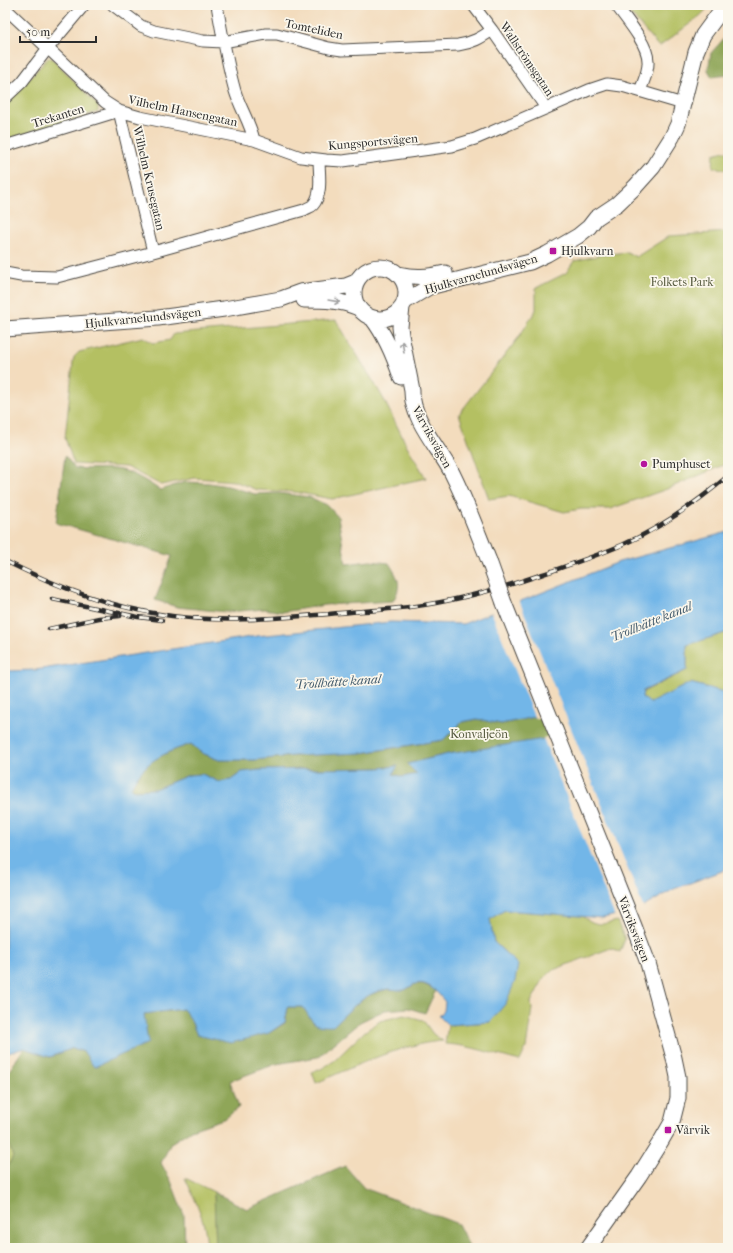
<svg xmlns="http://www.w3.org/2000/svg" width="733" height="1253" font-family="'IM FELL French Canon',serif">
<style>
.green{fill:#b4c062;stroke:#707646}
.forest{fill:#8fa658;stroke:#5d6842}
.water{fill:#72b6e8;stroke:#4e708a;fill-rule:evenodd}
.pier{fill:#f3dcbd}
.lines{fill:none;stroke-linecap:round;stroke-linejoin:round}
.street-casing{stroke:#494641;stroke-width:13}
.secondary-casing{stroke:#494641;stroke-width:17}
.street{stroke:#fff;stroke-width:11}
.secondary{stroke:#fff;stroke-width:15}
.rail-casing{stroke:#2b2b2b;stroke-width:4.5}
.rail{stroke:#fbf7ec;stroke-width:3;stroke-dasharray:9;stroke-linecap:butt}
.secondary-bridge-casing{stroke:#494641;stroke-width:17;stroke-linecap:butt}
.secondary-bridge{stroke:#fff;stroke-width:15}
.oneway{stroke:#a0a0a0}
.poi-dot{fill:#b5179e;stroke:#fbf7ec;stroke-width:1.5}
.labels{text-anchor:middle;stroke-width:3.5;stroke-linejoin:round;paint-order:stroke}
.street-label{font-size:12px;fill:#2b2b2b;stroke:#fbf7ec}
.poi-label{font-size:12px;fill:#2b2b2b;stroke:#fbf7ec;text-anchor:start}
.park-label{font-size:12px;fill:#54583c;stroke:#fbf7ec}
.water-label{font-size:13px;font-style:italic;fill:#445c6d;stroke:#fbf7ec}
</style>
<rect width="100%" height="100%" fill="#fbf7ec"/>
<filter id="ink" filterUnits="userSpaceOnUse"><feTurbulence type="fractalNoise" baseFrequency=".025" numOctaves="2"/><feDisplacementMap in="SourceGraphic" scale="8" xChannelSelector="R" yChannelSelector="G"/><feConvolveMatrix kernelMatrix="1 2 1 2 8 2 1 2 1" color-interpolation-filters="sRGB"/></filter>
<filter id="wash" filterUnits="userSpaceOnUse"><feTurbulence type="fractalNoise" baseFrequency=".012" numOctaves="4" result="noise"/><feDisplacementMap in="SourceGraphic" scale="16" xChannelSelector="R" yChannelSelector="G"/><feGaussianBlur stdDeviation="0.9" result="paint"/><feColorMatrix in="noise" values="0 0 0 0 0 0 0 0 0 0 0 0 0 0 0 0 0 1.4 0 .05"/><feComposite in="paint" operator="in"/></filter>
<g filter="url(#wash)">
<rect width="100%" height="100%" fill="#f3dcbd"/>
<path class="green" d="M623,5H707L706,10L700,16L659,47Z
M49,57L53,59L98,106V112L5,140V105Z
M724,151H728V170L713,167L714,154Z
M728,232V463L667,489L610,509H581L564,512L509,496L489,499L459,414L519,337L536,310V288L566,273L574,261L601,255L627,252L636,257L669,236Z
M336,320L382,396L407,446L426,478L332,499L295,492L257,490L234,481L195,478L161,485L126,467L74,464L65,438L73,363L74,357L79,352L143,337L153,343L170,340L174,334Z
M728,632V693L690,683L650,704L642,697L643,692L687,670V645Z
M505,910L582,916C596,926 601,925 617,921L625,939L620,952L611,948L553,970L544,978L531,1002L532,1009L526,1048L520,1061C495,1055 471,1045 445,1044L448,1025L490,1022L518,965L494,942L489,919Z
M404,1015L423,1020L433,1034L443,1041C399,1044 356,1066 316,1083L312,1072L321,1069L334,1061L364,1032L380,1021Z
M5,1136H7L13,1157L5,1170Z
M185,1178L214,1192L216,1248H206C209,1227 194,1197 185,1178Z"/>
<path class="forest" d="M728,34V75L712,77L708,70L711,53Z
M65,456L75,468C90,470 106,467 121,470C133,472 149,483 160,490L185,482L209,483L228,486L255,494L278,493L309,497L327,505L338,517L346,564L370,561L389,563C398,578 403,584 393,601L325,605L283,612L265,609L226,612L177,607L155,600L172,556L56,523Z
M539,716L559,719L565,726L563,735L544,740L448,754L407,764L418,774L403,777L393,774L397,766L379,768L260,770L242,772L231,780L219,782L202,774L189,775L155,789L135,790L131,788C143,760 164,753 191,744L202,753L219,760H255L293,756L361,753L443,740L462,722L478,719L501,724Z
M415,984H423L436,990L425,1013L408,1008L385,1010L360,1022L318,1057L276,1064L230,1081L239,1107L226,1118L191,1130L171,1143L161,1163L171,1181L184,1215L185,1248H5V1170L13,1157L7,1136H5V1077L24,1048L50,1057L73,1048L84,1052L143,1014L183,1009L190,1018L197,1035L269,1033L285,1023L288,1007H303L314,1023L333,1026L349,1010L368,995L388,989L405,990Z
M345,1166L364,1188L458,1224L470,1248H216L214,1192L247,1209Z"/>
<path class="water" d="M728,532V632L687,645V670L643,691L642,697L650,703L690,683L728,693V866L722,871L674,889L638,910L603,918L505,910L490,919L494,942L518,965L515,981L506,1003L490,1022L448,1025L439,1016L444,1011L445,1002C439,994 428,980 415,984C411,985 408,989 404,990C400,991 394,989 389,989C365,991 349,1011 333,1026C313,1027 313,1022 303,1007H288L285,1022L269,1033L231,1043L197,1035L190,1018L183,1009L144,1014L148,1043L94,1067L84,1052L73,1048L50,1057L24,1048L5,1054V671L35,670L257,636L391,622L463,624L619,562ZM539,716L559,719L565,726L563,735L544,739L448,754L407,764L417,774L403,777L393,774L398,766L379,768L260,770L242,772L231,780L219,782L202,774L189,775L155,789L135,790L131,788C143,761 164,753 191,744L202,753L219,760H255L293,756L361,753L443,740L462,722L477,719L501,724Z"/>
<path class="pier" d="M519,600L644,909L639,912L615,917L543,738L562,733L563,727L558,720L539,718L535,719L491,611Z"/>
</g>
<g filter="url(#ink)">
<g class="lines">
<defs>
<path id="street" d="M113,5L141,26L154,31L203,41L223,42L266,34H277L329,48L342,50L458,45C472,43 481,38 492,30
M217,5C222,34 227,63 235,91C240,108 250,122 254,140
M473,5L492,30L542,102L545,108
M616,5C626,19 648,44 648,61C649,71 643,82 640,91
M5,8L105,102L119,111L140,117L254,140L301,157L326,160L343,161L452,146L475,139L589,90L607,84L622,86L683,104
M5,98L22,82L48,48L84,5
M5,146L119,111L153,252
M5,273L21,276L57,277L153,252L304,210C307,208 311,207 313,205C323,194 319,173 319,160"/>
<path id="secondary" d="M354 293a26 26 0 1 1 52 0a26 26 0 1 1-52 0Z
M398,274C415,278 428,277 445,273
M304,300C325,300 340,300 359,308
M404,302L429,287L530,262L547,254L578,236L589,227L596,218L617,204L635,187L653,167L672,137L678,124L696,52L703,35L725,5
M402,307L400,327L401,335L412,390C411,419 439,448 452,473C466,501 477,531 489,561
M372,318C386,336 394,356 401,377
M5,329L158,318L224,309L281,299L300,292L346,286L356,282
M504,603L634,926L648,963L674,1058L678,1077V1098L672,1122L661,1141L639,1176L588,1248"/>
</defs>
<use href="#street" class="street-casing"/>
<use href="#secondary" class="secondary-casing"/>
<use href="#street" class="street"/>
<use href="#secondary" class="secondary"/>
<defs>
<path id="rail" d="M5,561C60,588 111,608 172,616C224,623 276,618 329,614C358,611 388,610 417,606C460,600 502,588 543,574C569,565 596,556 622,545C661,528 696,503 728,476
M52,599L138,617L162,620
M49,629L99,618L120,616"/>
</defs>
<use href="#rail" class="rail-casing"/>
<use href="#rail" class="rail"/>
<defs>
<path id="secondary-bridge" d="M489,561L504,603"/>
</defs>
<use href="#secondary-bridge" class="secondary-bridge-casing"/>
<use href="#secondary-bridge" class="secondary-bridge"/>
</g>
<defs><path id="oneway-shaft" d="M-6 0H5M1.5-3L5.5 0L1.5 3" fill="none" stroke-width="1.6" stroke-linecap="round" stroke-linejoin="round"/></defs>
<g class="oneway">
<use href="#oneway-shaft" transform="translate(334 301) rotate(10)"/>
<use href="#oneway-shaft" transform="translate(403 347) rotate(-100)"/>
</g>
</g>
<g class="poi-dot">
<rect x="549" y="247" width="8" height="8" rx="2"/>
<circle cx="644" cy="464" r="4"/>
<rect x="664" y="1126" width="8" height="8" rx="2"/>
</g>
<g class="labels">
<g class="street-label">
<text transform="translate(314 29) rotate(12)" y="4">Tomteliden</text>
<text transform="translate(527 59) rotate(56)" y="4">Wallströmsgatan</text>
<text transform="translate(183 111) rotate(12)" y="4">Vilhelm Hansengatan</text>
<text transform="translate(58 116) rotate(-17)" y="4">Trekanten</text>
<text transform="translate(373 142) rotate(-5)" y="4">Kungsportsvägen</text>
<text transform="translate(149 178) rotate(77)" y="4">Wilhelm Krusegatan</text>
<text transform="translate(481 274) rotate(-16)" y="4">Hjulkvarnelundsvägen</text>
<text transform="translate(143 318) rotate(-6)" y="4">Hjulkvarnelundsvägen</text>
<text transform="translate(432 437) rotate(61)" y="4">Vårviksvägen</text>
<text transform="translate(634 929) rotate(69)" y="4">Vårviksvägen</text>
</g>
<g class="poi-label">
<text x="561" y="255">Hjulkvarn</text>
<text x="652" y="468">Pumphuset</text>
<text x="676" y="1134">Vårvik</text>
</g>
<g class="park-label">
<text x="682" y="286">Folkets Park</text>
<text x="479" y="738">Konvaljeön</text>
</g>
<g class="water-label">
<text transform="translate(651 621) rotate(-22)" y="5">Trollhätte kanal</text>
<text transform="translate(338 681) rotate(-4)" y="5">Trollhätte kanal</text>
</g>
</g>
<rect width="733" height="1253" fill="none" stroke="#fbf7ec" stroke-width="20"/>
<path d="M20 36v6h76v-6" fill="none" stroke="#2b2b2b" stroke-width="2"/>
<text x="26" y="36" font-size="12" fill="#2b2b2b" stroke="#fbf7ec" stroke-width="3" paint-order="stroke">50 m</text>
</svg>
